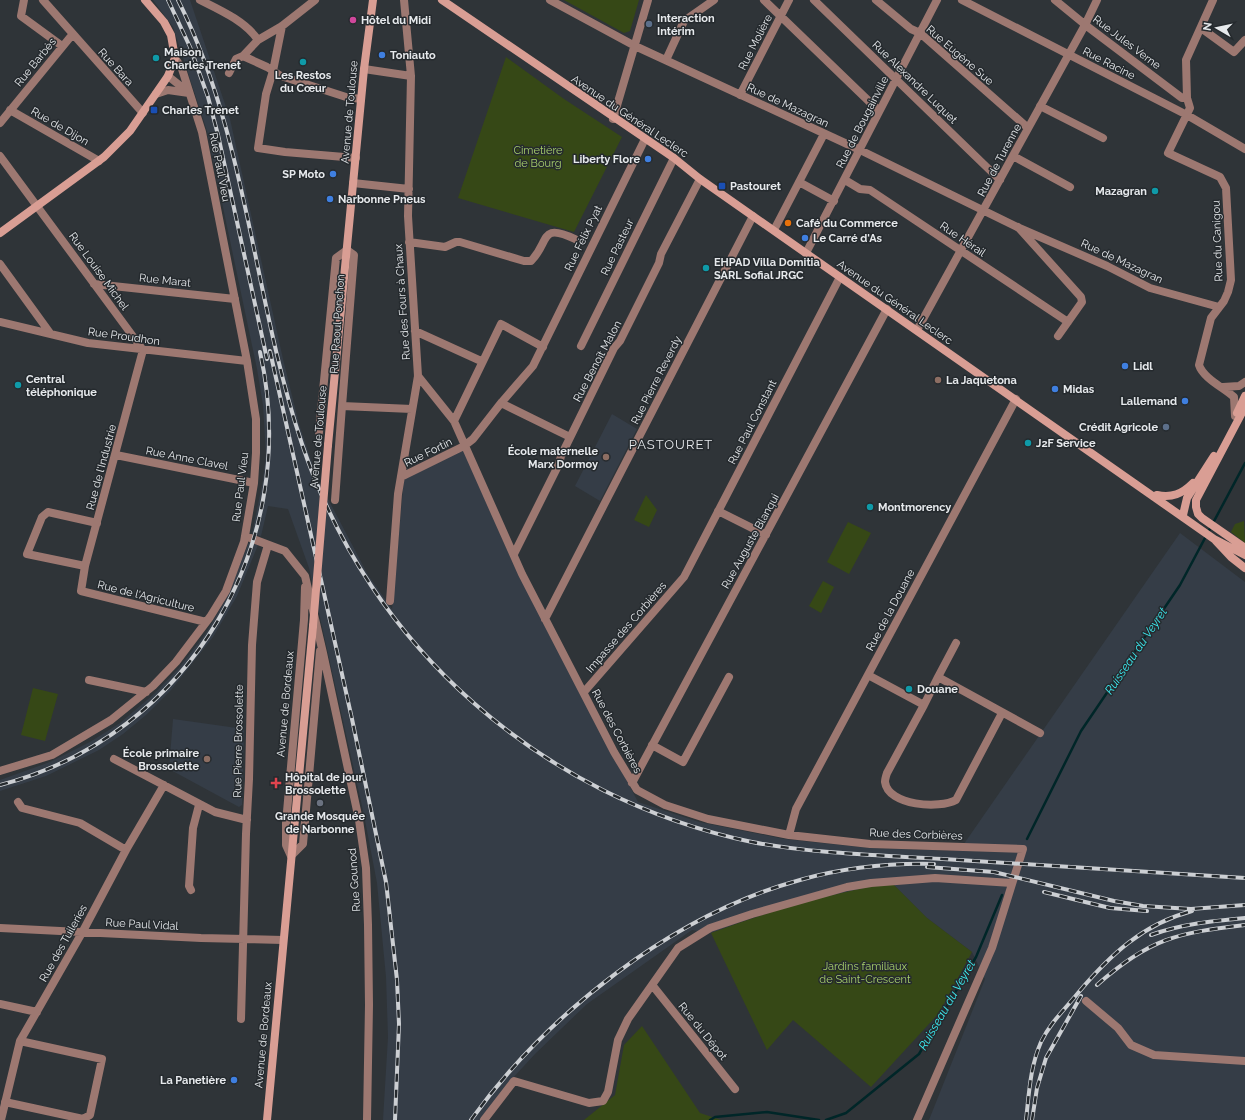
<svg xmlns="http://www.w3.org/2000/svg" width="1245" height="1120" font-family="Raleway,sans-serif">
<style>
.built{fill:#353d47}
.green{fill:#364816}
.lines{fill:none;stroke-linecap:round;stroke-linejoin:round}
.stream{stroke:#002628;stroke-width:2.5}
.street-tunnel{stroke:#4a4f53;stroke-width:8;stroke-dasharray:8 4;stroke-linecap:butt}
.street{stroke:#9d7871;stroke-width:8}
.secondary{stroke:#d99e94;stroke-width:8}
.rail-casing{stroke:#cccfd3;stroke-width:4}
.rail{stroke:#252a2e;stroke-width:2.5;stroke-dasharray:8;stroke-linecap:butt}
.secondary-bridge{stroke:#d99e94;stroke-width:8}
.hotel-dot{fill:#d1479c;stroke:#252a2e;stroke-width:1.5}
.service-dot{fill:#5c6f8a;stroke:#252a2e;stroke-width:1.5}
.shop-dot{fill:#3f7fe0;stroke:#252a2e;stroke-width:1.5}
.culture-dot{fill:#0f9aa8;stroke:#252a2e;stroke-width:1.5}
.transit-dot{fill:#1a4fb4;stroke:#252a2e;stroke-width:1.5}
.food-dot{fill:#e8710a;stroke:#252a2e;stroke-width:1.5}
.education-dot{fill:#8d6e63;stroke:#252a2e;stroke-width:1.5}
.health-dot{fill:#e0444e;stroke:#252a2e;stroke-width:1.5}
.worship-dot{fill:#6b7280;stroke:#252a2e;stroke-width:1.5}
.labels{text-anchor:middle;stroke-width:3;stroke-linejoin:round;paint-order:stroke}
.poi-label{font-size:11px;font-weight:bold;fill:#e6e9ec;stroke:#252a2e;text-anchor:start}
.street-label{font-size:11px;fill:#e6e9ec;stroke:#252a2e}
.park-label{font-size:11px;fill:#a8d06b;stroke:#252a2e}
.water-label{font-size:12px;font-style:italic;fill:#3ceff5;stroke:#252a2e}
.quarter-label{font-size:13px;letter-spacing:1px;fill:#e6e9ec;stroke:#252a2e}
</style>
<rect width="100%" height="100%" fill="#2f3438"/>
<path class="built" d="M153,0H190L230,119L283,359L299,424L317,478L368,575L392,609L404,478L464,449L507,550L638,802L699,822L784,839L870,848L959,851L1180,533L1245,582V1120H929L985,979L972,952L927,918L892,883L771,911L711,933L692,930L587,1004L535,1054L511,1080L483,1120H383L388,1037L386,977L377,883L364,815L309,568L288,509L268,506L261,536L252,534L263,480L266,455L263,405L257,369L207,131L173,27Z
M612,414L637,429L600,501L575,486Z
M249,542L258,545L237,596L213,637L171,690L146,715L123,734L99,750L46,776L0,791V780L50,762L90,742L120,723L154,694L178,669L206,633L226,599Z
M173,719L244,729L242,805L239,807L169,769Z"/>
<path class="green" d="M564,0H639L630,31L624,33Z
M506,57L564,99L622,137L574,232L458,198Z
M646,495L657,510L649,527L634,520Z
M1244,521L1245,543L1231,532L1235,524Z
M848,522L871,533L849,574L827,562Z
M823,581L834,587L821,613L809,606Z
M33,688L58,694L45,741L21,735Z
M892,883L927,918L972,952L939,1013L871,1087L793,1020L767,1050L711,933C770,911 830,893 892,883Z
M642,1026L700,1113L721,1120H584L615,1095L624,1045Z"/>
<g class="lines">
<path class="stream" d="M1027,839L1081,731L1180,585L1245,463
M710,1120L715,1117L767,1112L819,1120
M826,1120L846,1113L919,1054L976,957L1002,895"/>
<path class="street-tunnel" d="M575,239L585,244"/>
<path class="street" d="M24,0L21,16L62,46
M43,0L143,113
M200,0C220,10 245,21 258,40
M550,0L635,46L860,150L1017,227L1107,266L1150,288L1219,307
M764,0L879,111
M814,0L1000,180
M876,0L911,29L920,33L1028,128
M962,0L1187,115L1245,149
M1055,0L1088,27L1182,98H1187
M1213,0L1186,60L1187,98L1190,108L1168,153L1220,177L1226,188L1231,280L1228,292L1224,301L1211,318L1199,365C1203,378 1224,388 1234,397L1235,416
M282,26L273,71L266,94L258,148L285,152L356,158
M1201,28L1234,52L1245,40
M243,56L267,67L281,76L346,97L361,99
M666,60L684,21L714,0
M364,69L411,76
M229,73L236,59L243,56L258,40L282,26L315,0
M168,76L188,92
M156,94L168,90L189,93
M740,95L789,0
M1040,106L1103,138
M10,110L99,161
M613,119L648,0
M0,123L72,35
M0,156L143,350L85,566L81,591L206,622
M1013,156L1070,187
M845,180L860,189L870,190L1068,322
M799,182L834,201
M353,183L409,189
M1018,227L1081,297L1082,302L1058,336
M774,230L824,134
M409,242L445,247L456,242H460L524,261H531C550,242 539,222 575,239
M806,253L937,0
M0,264L50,333
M94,284L235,299
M0,322L88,343L247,361
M917,330L1085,25L1097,0
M415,331L481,361
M581,346L674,158
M418,376L454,421L522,574L614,752L637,790L665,805L708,819L789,835L870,844L1023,849L992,948L917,1120
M1223,387L1239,386L1245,382
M501,403L570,437
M454,421L501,324L543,347
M319,432L336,258L347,250L354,255L342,406L412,409
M116,455L254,483
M401,477L464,446L473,439L501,403L533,366L645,139
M335,500L342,406
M718,511L766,535
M245,536L285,551L305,576L323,653L359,820L366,868L368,925L369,1005L367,1120
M514,554L559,464L561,456L614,348L620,341L659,263L661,254L700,179
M85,566L27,554L42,517L48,512L97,523
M305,587L304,620L286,823V845L291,856L303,844L320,651
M390,601L398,494L418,376L408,216L411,76L404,0
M545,619L753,216
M868,675L924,705L938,677L1040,733
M938,677L956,643
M89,680L146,692
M584,692L684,577L840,277
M924,705L887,773C886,776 885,780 885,782C888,806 940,809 956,800L1002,713
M652,745L683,762L729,677
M114,759L215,812L247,820
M0,771L52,755L111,720L153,686L176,662L210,617L226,591L244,542L254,483L256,453V419L247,361L202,132L182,69L175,58
M632,783L887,309
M18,802L22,808L80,823L126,850
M789,835L796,809L1016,399
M191,890L189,886L193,828L199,805
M0,928L201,938L283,940
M653,986L735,1089
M1086,1001L1118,1028L1131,1045L1154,1055L1245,1061
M0,1004L37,1012
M241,1019L246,834L249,779L252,645L257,582L268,545
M5,1102L83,1119L90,1115L102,1059L20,1041
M1,1120L20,1041L83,931L126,850L164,785
M484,1120L514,1081L589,1103L603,1101L608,1092L618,1040L628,1019L678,948L710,928L752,914L847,887L871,883L935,878L1012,883"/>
<path class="secondary" d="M442,0L674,158L700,179L1214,539L1245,555
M0,233L104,157L130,131L168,76L175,58L171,35L164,22L145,0
M1245,407L1196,500V507L1198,514L1202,518L1245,548
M1237,413L1245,396
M328,445L364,69L373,0
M1157,495C1172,498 1182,494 1193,483
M1183,515L1187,498L1214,456
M1216,541L1231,557L1245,568
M267,1120L313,626"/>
<defs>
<path id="rail" d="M168,0L190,47L208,97L218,135L267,359
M178,0C248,139 253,298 302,444C370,648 542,798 752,842C814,854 880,855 943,859C1043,865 1144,872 1245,878
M270,351L352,719L386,882L397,980L399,1024L395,1120
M0,785C190,736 303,542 260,352
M927,867L994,872L1114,901L1143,906L1191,909L1245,905
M1044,892L1110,908L1147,911
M1151,935C1181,924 1213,921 1245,918
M1097,985C1150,938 1177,933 1245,925
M471,1120C547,1014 672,915 800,880C843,868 889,863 934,864
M1026,1120C1029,1094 1030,1067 1041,1042C1050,1023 1065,1009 1078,993C1110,955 1143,924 1192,911
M1032,1120L1037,1088L1046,1058L1081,996"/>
</defs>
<use href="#rail" class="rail-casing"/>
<use href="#rail" class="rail"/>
<path class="secondary-bridge" d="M313,626L328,445"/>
</g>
<circle class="hotel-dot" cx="353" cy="20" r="4"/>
<g class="service-dot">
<circle cx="649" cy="24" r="4"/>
<circle cx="1166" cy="427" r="4"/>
</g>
<g class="shop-dot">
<circle cx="382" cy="55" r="4"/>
<circle cx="648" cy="159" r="4"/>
<circle cx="333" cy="174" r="4"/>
<circle cx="330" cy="199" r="4"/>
<circle cx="805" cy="238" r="4"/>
<circle cx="1125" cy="366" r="4"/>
<circle cx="1055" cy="389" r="4"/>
<circle cx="1185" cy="401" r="4"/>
<circle cx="234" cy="1080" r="4"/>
</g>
<g class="culture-dot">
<circle cx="156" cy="58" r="4"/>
<circle cx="303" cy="62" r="4"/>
<circle cx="1155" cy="191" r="4"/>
<circle cx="706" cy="268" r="4"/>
<circle cx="18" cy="385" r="4"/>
<circle cx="1028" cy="443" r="4"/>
<circle cx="870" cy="507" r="4"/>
<circle cx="909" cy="689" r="4"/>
</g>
<g class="transit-dot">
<rect x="150" y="106" width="8" height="8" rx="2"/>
<rect x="718" y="182" width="8" height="8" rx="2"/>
</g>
<circle class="food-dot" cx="788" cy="223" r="4"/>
<g class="education-dot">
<circle cx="938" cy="380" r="4"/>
<circle cx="606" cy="457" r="4"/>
<circle cx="207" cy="759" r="4"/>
</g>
<path class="health-dot" d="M274 777h4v4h4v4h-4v4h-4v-4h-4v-4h4z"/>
<circle class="worship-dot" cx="320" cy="803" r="4"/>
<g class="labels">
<g class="poi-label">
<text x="657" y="22">Interaction<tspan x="657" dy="13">Intérim</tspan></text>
<text x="361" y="24">Hôtel du Midi</text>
<text x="164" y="56">Maison<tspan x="164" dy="13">Charles Trenet</tspan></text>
<text x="390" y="59">Toniauto</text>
<text x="303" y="79" text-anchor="middle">Les Restos<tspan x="303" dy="13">du Cœur</tspan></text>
<text x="162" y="114">Charles Trenet</text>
<text x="640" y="163" text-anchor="end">Liberty Flore</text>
<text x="325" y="178" text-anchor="end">SP Moto</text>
<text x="730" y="190">Pastouret</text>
<text x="1147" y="195" text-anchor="end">Mazagran</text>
<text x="338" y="203">Narbonne Pneus</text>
<text x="796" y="227">Café du Commerce</text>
<text x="813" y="242">Le Carré d'As</text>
<text x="714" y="266">EHPAD Villa Domitia<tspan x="714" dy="13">SARL Sofial JRGC</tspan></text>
<text x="1133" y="370">Lidl</text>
<text x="26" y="383">Central<tspan x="26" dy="13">téléphonique</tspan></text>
<text x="946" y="384">La Jaquetona</text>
<text x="1063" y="393">Midas</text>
<text x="1177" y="405" text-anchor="end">Lallemand</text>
<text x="1158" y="431" text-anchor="end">Crédit Agricole</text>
<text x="1036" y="447">J2F Service</text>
<text x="598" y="455" text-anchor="end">École maternelle<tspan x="598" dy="13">Marx Dormoy</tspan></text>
<text x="878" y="511">Montmorency</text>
<text x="917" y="693">Douane</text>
<text x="199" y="757" text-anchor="end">École primaire<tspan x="199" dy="13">Brossolette</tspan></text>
<text x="285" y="781">Hôpital de jour<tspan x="285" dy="13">Brossolette</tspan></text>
<text x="320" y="820" text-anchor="middle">Grande Mosquée<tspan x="320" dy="13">de Narbonne</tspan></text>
<text x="226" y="1084" text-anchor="end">La Panetière</text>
</g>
<g class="street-label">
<text transform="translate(755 42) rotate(-63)" y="4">Rue Molière</text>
<text transform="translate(1127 42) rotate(37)" y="4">Rue Jules Verne</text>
<text transform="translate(960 55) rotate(41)" y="4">Rue Eugène Sue</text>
<text transform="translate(35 62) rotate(-51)" y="4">Rue Barbès</text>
<text transform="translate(1109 63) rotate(27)" y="4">Rue Racine</text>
<text transform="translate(116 67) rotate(48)" y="4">Rue Bara</text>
<text transform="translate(915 82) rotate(44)" y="4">Rue Alexandre Luquet</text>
<text transform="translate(788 105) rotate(25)" y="4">Rue de Mazagran</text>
<text transform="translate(349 112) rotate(-85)" y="4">Avenue de Toulouse</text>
<text transform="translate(630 116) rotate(34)" y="4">Avenue du Général Leclerc</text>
<text transform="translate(862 122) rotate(-63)" y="4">Rue de Bougainville</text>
<text transform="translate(60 126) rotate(30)" y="4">Rue de Dijon</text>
<text transform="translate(999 160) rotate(-62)" y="4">Rue de Turenne</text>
<text transform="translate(220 167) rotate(79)" y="4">Rue Paul Vieu</text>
<text transform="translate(583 238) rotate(-64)" y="4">Rue Félix Pyat</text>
<text transform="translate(963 239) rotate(34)" y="4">Rue Hérail</text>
<text transform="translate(1217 241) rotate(-92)" y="4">Rue du Canigou</text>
<text transform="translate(617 247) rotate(-64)" y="4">Rue Pasteur</text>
<text transform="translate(1122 261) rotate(25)" y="4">Rue de Mazagran</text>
<text transform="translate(99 271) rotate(54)" y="4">Rue Louise Michel</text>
<text transform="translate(165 280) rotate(6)" y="4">Rue Marat</text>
<text transform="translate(402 302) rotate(-94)" y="4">Rue des Fours à Chaux</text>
<text transform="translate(895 302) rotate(35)" y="4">Avenue du Général Leclerc</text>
<text transform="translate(337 324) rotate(-86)" y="4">Rue Raoul Ponchon</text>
<text transform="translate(124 336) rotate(8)" y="4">Rue Proudhon</text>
<text transform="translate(597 361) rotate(-62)" y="4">Rue Benoît Malon</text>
<text transform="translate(656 380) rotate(-63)" y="4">Rue Pierre Reverdy</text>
<text transform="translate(752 422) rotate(-63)" y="4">Rue Paul Constant</text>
<text transform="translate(318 437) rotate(-85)" y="4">Avenue de Toulouse</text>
<text transform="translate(428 452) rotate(-26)" y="4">Rue Fortin</text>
<text transform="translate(187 458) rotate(11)" y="4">Rue Anne Clavel</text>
<text transform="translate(101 467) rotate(-75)" y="4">Rue de l'Industrie</text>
<text transform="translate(240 487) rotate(-83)" y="4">Rue Paul Vieu</text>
<text transform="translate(750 541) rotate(-61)" y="4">Rue Auguste Blanqui</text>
<text transform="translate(146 596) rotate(14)" y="4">Rue de l'Agriculture</text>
<text transform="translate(890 610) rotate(-62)" y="4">Rue de la Douane</text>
<text transform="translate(626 627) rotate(-49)" y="4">Impasse des Corbières</text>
<text transform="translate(285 704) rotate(-85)" y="4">Avenue de Bordeaux</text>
<text transform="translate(617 731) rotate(62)" y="4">Rue des Corbières</text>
<text transform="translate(238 741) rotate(-89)" y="4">Rue Pierre Brossolette</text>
<text transform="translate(916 834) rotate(2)" y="4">Rue des Corbières</text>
<text transform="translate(354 880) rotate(-94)" y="4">Rue Gounod</text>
<text transform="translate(142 924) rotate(3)" y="4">Rue Paul Vidal</text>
<text transform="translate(63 943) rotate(-61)" y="4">Rue des Tuileries</text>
<text transform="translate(703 1031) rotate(51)" y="4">Rue du Dépot</text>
<text transform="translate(263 1035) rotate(-85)" y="4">Avenue de Bordeaux</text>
</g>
<g class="park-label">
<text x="538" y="154">Cimetière<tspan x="538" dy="13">de Bourg</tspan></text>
<text x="865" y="970">Jardins familiaux<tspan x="865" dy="13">de Saint-Crescent</tspan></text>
</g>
<g class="water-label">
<text transform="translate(1136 651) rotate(-56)" y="4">Ruisseau du Veyret</text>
<text transform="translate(947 1005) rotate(-60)" y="4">Ruisseau du Veyret</text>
</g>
<g class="quarter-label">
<text x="671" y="449">PASTOURET</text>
</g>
</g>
<g transform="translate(1217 28) rotate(279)" stroke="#252a2e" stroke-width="3" paint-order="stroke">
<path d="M0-3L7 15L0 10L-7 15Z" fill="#e6e9ec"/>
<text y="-6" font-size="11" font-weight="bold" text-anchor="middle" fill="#e6e9ec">N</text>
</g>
</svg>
